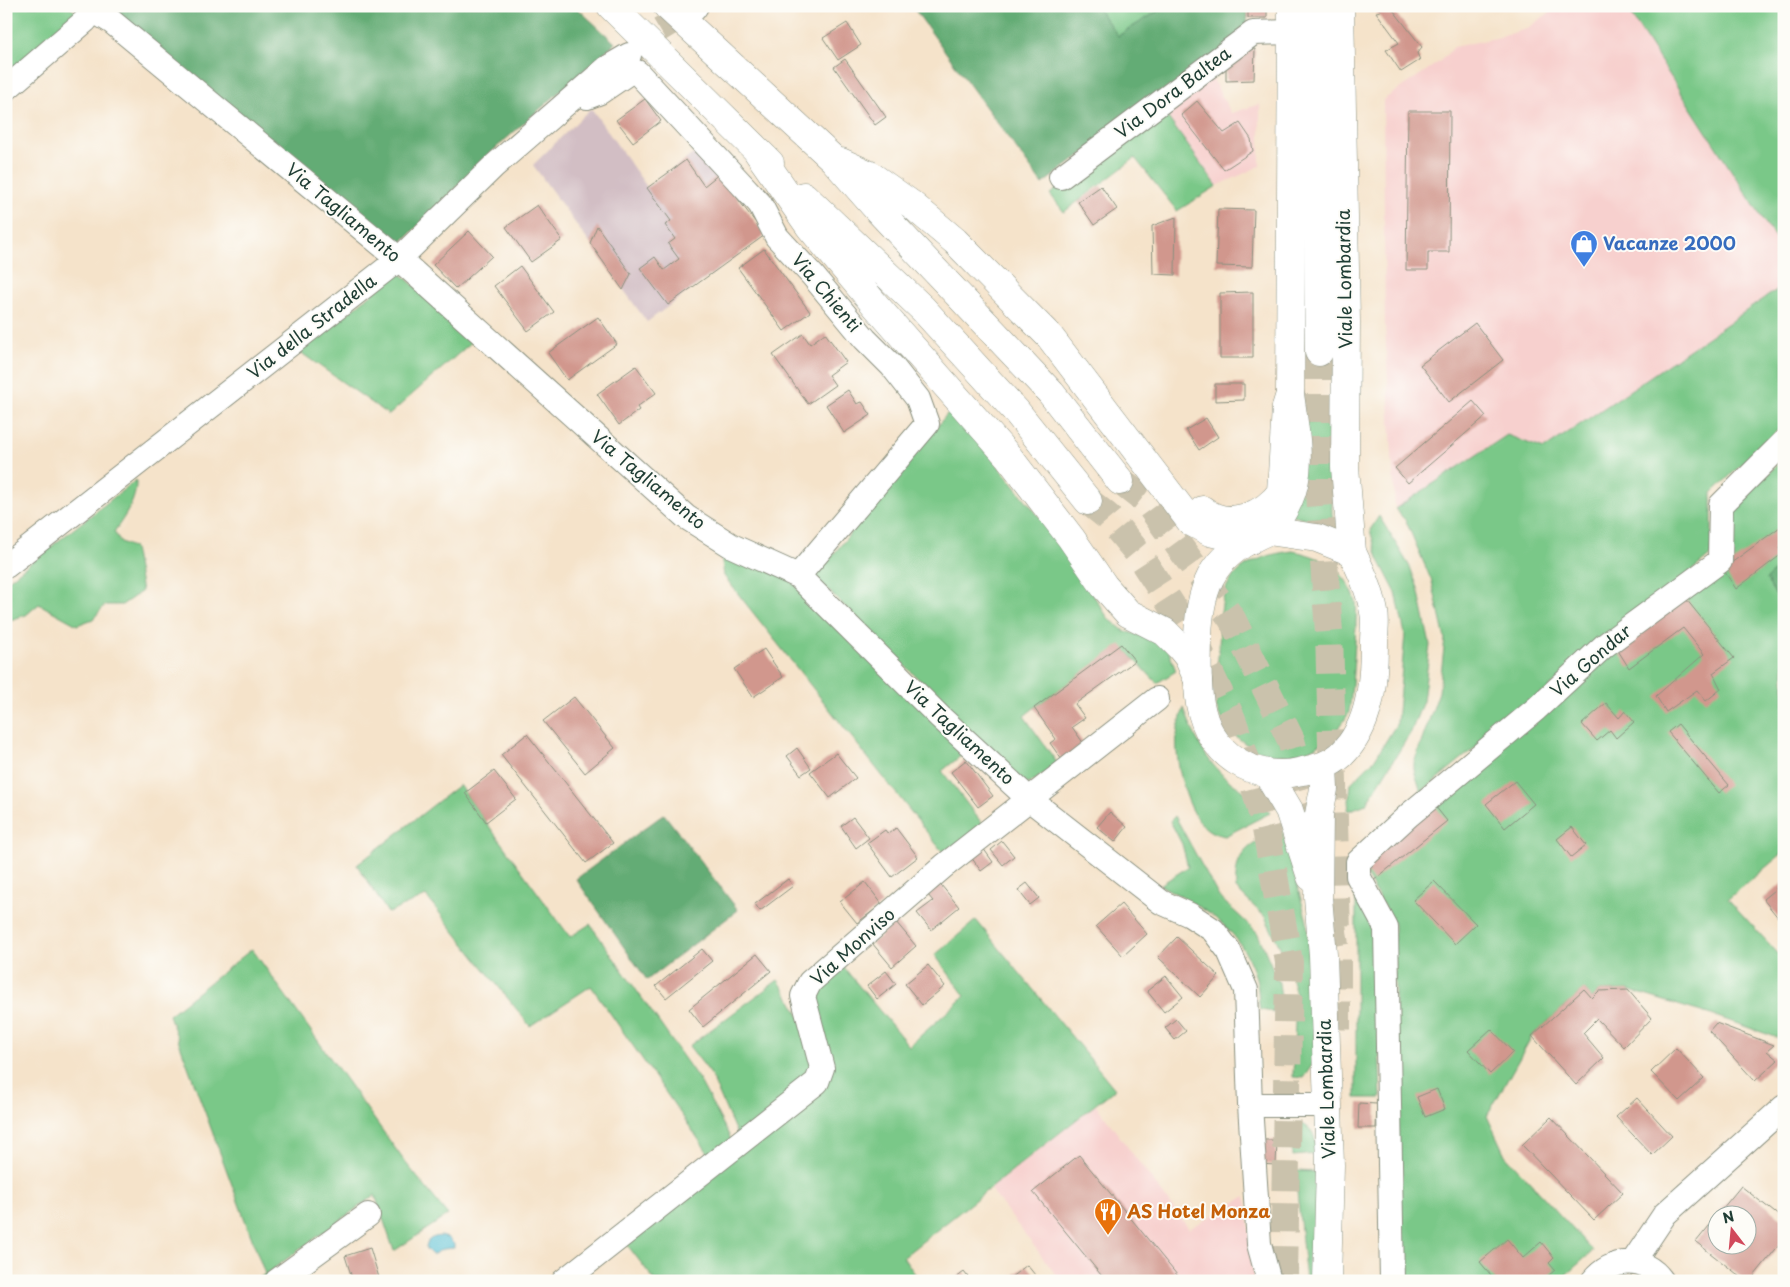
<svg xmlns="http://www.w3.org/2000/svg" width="1790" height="1287" font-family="'Playpen Sans',sans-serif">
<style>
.built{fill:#f7d0ce}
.industrial{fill:#d2bec4}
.green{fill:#7ac888;stroke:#4c825e}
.forest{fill:#63ac74;stroke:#417454}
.water{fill:#58c0d4;stroke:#3c7e84}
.building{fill:#d1978d}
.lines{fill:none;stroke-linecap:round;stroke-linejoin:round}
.minor-tunnel{stroke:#cac2ac;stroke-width:24;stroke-dasharray:24 12;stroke-linecap:butt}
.highway-tunnel{stroke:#cac2ac;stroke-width:28;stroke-dasharray:28 14;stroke-linecap:butt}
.minor-casing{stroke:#8a907f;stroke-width:26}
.major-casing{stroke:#8a907f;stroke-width:29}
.highway-casing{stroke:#8a907f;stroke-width:29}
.minor{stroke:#fff;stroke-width:24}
.major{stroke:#fff;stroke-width:28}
.highway{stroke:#fff;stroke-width:28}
.labels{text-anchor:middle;stroke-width:4;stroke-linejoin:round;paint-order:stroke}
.street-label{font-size:18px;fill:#1f3d34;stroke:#fdfcf7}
.shop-label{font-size:18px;font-weight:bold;fill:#366cbe;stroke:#fdfcf7;text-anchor:start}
.food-label{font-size:18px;font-weight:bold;fill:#c56008;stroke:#fdfcf7;text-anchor:start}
</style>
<rect width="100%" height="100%" fill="#fdfcf7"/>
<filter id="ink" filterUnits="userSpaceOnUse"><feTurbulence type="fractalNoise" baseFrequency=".02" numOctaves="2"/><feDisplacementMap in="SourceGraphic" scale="10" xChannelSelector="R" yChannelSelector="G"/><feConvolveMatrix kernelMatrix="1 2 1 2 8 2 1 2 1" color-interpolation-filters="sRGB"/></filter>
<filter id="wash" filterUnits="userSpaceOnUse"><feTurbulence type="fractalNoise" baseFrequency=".0096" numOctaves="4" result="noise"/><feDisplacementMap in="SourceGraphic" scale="20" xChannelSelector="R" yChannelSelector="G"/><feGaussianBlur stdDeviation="1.12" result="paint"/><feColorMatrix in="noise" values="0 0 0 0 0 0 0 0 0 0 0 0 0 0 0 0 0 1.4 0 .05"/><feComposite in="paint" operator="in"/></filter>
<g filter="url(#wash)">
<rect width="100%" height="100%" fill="#f5e3ca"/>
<path class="built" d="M1559,6H1625L1784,252V285L1544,449L1506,435L1395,509L1385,327L1383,100L1439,62L1454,47L1500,37L1526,29Z
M1209,72L1231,113L1260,104V166L1217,186L1163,111Z
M1096,1105L1189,1229L1246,1196L1254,1281H1061L990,1189Z"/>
<path class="industrial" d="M591,108L647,187L699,150L765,235L647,322L533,165Z"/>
<path class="green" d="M6,6H67L81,15L6,78Z
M1096,6H1166L1118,36Z
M1625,6H1784V252Z
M1163,111L1217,186L1177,211L1135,158L1064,212L1050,194Z
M399,272L474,340L389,415L300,352Z
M1784,285V424L1712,493V554L1421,792L1414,770V763L1439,692L1445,639L1432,582L1406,521L1395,509L1507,435L1544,449Z
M952,408L1058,540L1108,618L1123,630L1156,641L1169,652L1176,671L1157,683L1121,645L1034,708L1024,716L1058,764L1029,784L1024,783L815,577Z
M1331,417L1332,515L1335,526L1292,515L1306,418Z
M1784,458V563L1766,579L1784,609V852L1728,899L1784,960V1040L1718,1017L1628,990L1599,991L1592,998L1584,989L1532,1036L1487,1116L1505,1155L1593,1251L1559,1281H1399L1394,924L1360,865L1610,652L1710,578L1729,512Z
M136,480C137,500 125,516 114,532L121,542L134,548L142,591L122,605H105L93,619L77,625L39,604L26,615L10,620L6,619V582Z
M1379,516L1410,567L1418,588L1430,645L1423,701L1411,732L1366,804L1348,811L1351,783L1375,759L1397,723L1405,634L1396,593L1378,558L1370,530Z
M723,548L789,579L967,751L942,771L984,826L945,855L724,576L721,556Z
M1293,551C1314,555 1334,563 1347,582C1350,587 1355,597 1356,602C1358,610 1351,706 1349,712C1346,718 1341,726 1336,731C1301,768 1247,761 1221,718C1209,699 1218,668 1219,647C1220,631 1220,614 1223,598C1229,566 1265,554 1293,551Z
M1184,708C1193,734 1206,762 1228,780C1242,791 1260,799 1270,813L1225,836C1220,835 1214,834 1210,831C1187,818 1174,760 1177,735C1178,726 1181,717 1184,708Z
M459,785L570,937L590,924L700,1081L732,1141L711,1157L591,986L530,1026L426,896L388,913L357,865Z
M1175,816L1219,897L1257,932L1279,983L1283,1013L1260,1010C1258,999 1259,986 1255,975C1238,924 1204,909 1160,885L1188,867L1182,844L1170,821Z
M1282,831L1307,921L1316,1060L1303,1078L1293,1077L1296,995L1287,961L1265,917L1236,889C1234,849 1249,845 1282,831Z
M1356,890L1375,935L1381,1098H1356Z
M976,920L1115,1089L903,1257L920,1281H655L625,1242L822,1087L810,995L840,963L909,1046L965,996L935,955Z
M252,949L405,1162L448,1215L394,1251L375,1195L266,1274L267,1281H255L265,1274L169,1015Z
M778,980C793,1003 822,1048 809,1076C806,1084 749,1128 738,1137L710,1073L689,1046Z
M1302,1124C1316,1130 1315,1141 1317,1154L1292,1156V1125Z
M1295,1171L1318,1172L1317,1281H1306Z"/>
<path class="forest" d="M98,6H575L615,43L497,147L399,245Z
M912,6H1096L1118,36L1166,6H1248L1247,32L1042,184Z
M1784,563V609L1766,579Z
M664,814L738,910L647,980L576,879Z"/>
<path class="water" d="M441,1236L448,1238L454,1244V1248L443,1249L432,1255L426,1249C426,1239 432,1237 441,1236Z"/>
<g id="blocks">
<path class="building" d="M1248,6H1267V18H1248Z
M1378,6H1390L1422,47L1417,53L1420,60L1401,72L1386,50L1399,43L1376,12L1381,11Z
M847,23L861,45L838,60L823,38Z
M1255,49L1254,80L1226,81V59L1238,51Z
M845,59L886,117L875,125L834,67Z
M645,99L661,121L633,142L616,120Z
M1197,101L1224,133L1240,123L1251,139L1253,151L1224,170L1181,115Z
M1408,111H1450L1449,252H1428V270H1406Z
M686,160L704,186L719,174L765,235L668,305L640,268L655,257L664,270L679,259L668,244L675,239L665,225L671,221L647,188Z
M1101,186L1117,209L1094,225L1078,202Z
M537,205L562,240L531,262L506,227Z
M1218,209L1254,210L1252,267L1216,266Z
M1176,217L1175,275L1153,274L1152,226Z
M597,226L631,274L623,290L590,243Z
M469,231L492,256L456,289L433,265Z
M764,249L810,312L784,331L738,268Z
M520,266L554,312L528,331L494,286Z
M1253,292V358H1220V293Z
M598,317L617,344L567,380L548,353Z
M1475,323L1503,360L1449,402L1420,365Z
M825,333L846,362L828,375L835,385L808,404L773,355L803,334L810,344Z
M636,366L656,393L637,407L639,410L619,425L597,394Z
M1215,384H1244V400L1215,401Z
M848,390L857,404L862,402L871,415L844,433L826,405Z
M1473,401L1486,416L1408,483L1395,468Z
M1206,418L1218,437L1199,450L1186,430Z
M1784,524V544L1779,548L1782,554L1736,589L1723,569Z
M1686,599L1734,658L1713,673L1721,689L1706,701L1697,690L1666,712L1656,696L1704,654L1683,628L1629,668L1617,649Z
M1121,644L1135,661L1075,704L1085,718L1072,727L1084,744L1062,760L1050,743L1056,739L1034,708Z
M764,649L783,677L753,697L734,669Z
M574,697L615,748L585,773L543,721Z
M1606,703L1619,718L1625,711L1634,722L1616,738L1610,730L1597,741L1582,724Z
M1678,724L1729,785L1719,793L1668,732Z
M527,734L613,843L586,863L501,755Z
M797,748L811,768L801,775L787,756Z
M836,753L856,778L830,798L810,772Z
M966,760L993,796L978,807L951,772Z
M494,771L516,799L486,822L465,793Z
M1515,781L1534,804L1505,828L1486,804Z
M1435,806L1447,821L1373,881L1360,865Z
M1110,812L1127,827L1115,842L1097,827Z
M853,817L869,838L856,848L841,826Z
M1572,827L1586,845L1571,857L1557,839Z
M896,828L918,857L892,877L867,843L885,830L888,834Z
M1002,841L1014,856L1003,865L991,850Z
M983,848L993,862L981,871L971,857Z
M788,879L793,886L760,911L755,904Z
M1434,881L1476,924L1455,944L1413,900Z
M865,882L882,904L857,923L840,902Z
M1784,882V925L1763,899Z
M1027,883L1039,898L1030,905L1018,890Z
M941,885L959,907L931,930L917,913L933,901L928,895Z
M1121,904L1147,934L1123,956L1096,926Z
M896,922L916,946L892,967L872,943Z
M1177,937L1219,976L1200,997L1158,957Z
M702,949L712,961L666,998L656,986Z
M757,954L771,971L703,1027L689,1009Z
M928,965L945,986L922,1005L905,984Z
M886,971L896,984L877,999L867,986Z
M1166,976L1183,997L1164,1012L1147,991Z
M1584,989L1592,998L1599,991L1628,990L1652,1018L1624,1047L1597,1019L1583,1033L1604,1058L1576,1085L1532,1036Z
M1176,1019L1186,1031L1175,1040L1165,1028Z
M1716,1023L1774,1045L1767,1051L1778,1060L1755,1081L1709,1031Z
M1491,1029L1513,1052L1490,1074L1468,1050Z
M1676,1048L1704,1078L1679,1101L1651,1072Z
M1437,1089L1445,1109L1425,1117L1417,1097Z
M1637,1098L1672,1136L1652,1155L1616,1117Z
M1359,1103L1377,1104L1376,1128H1358Z
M1551,1117L1623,1193L1594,1220L1522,1145Z
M1259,1140H1277L1276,1165L1258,1164Z
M1079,1155L1182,1281H1106L1033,1192Z
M1741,1186L1784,1220V1239L1750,1281H1746L1696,1242L1718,1215V1244H1748V1214H1718Z
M1507,1239L1523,1258L1541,1242L1554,1258L1549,1263L1555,1270L1548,1276L1552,1281H1496L1480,1262Z
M370,1248L380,1281H353L345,1256Z
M1027,1265L1040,1281H1012L1010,1278Z
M964,1272L971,1281H952Z"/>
</g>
</g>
<g filter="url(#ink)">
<use href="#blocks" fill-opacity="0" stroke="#8a907f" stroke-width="1"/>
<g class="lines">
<path class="minor-tunnel" d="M632,53L658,31L694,9"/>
<path class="highway-tunnel" d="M1319,352V493L1329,632L1337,935
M1120,481L1147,502L1232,619L1291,740L1316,834
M1088,501L1108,517L1137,552L1194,640L1232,719L1253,780L1266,829L1289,962L1284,1281
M1331,918L1337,959V1034"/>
<defs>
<path id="minor" d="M86,6L112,22L399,259L686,517L732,546L798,576L940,717L1029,799L1161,902L1190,915L1213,930L1229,951L1246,990L1250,1105L1259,1244L1269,1281
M694,9L696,6
M6,89L85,21L88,17L89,9
M587,97L600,92L631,71L637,72L760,204L777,237L813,276L865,339L892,366L918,399L927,424L798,576
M1061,177L1253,33L1292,32
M6,566L399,259L494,166L607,68L629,55
M1250,1105H1328
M1633,1262L1665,1214L1784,1107
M277,1281L368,1215
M564,1281L817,1082L822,1068L803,996L810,982L944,866L1157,699
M1392,1281L1386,928L1358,876V862L1409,815L1536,709L1604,646L1720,561L1721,505L1784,442
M1593,1281C1611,1258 1644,1255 1662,1281"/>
<path id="major" d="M1340,6L1346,322L1345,467L1352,552
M1268,531L1317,538L1352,552C1361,571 1370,590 1374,612C1376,621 1374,632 1374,642C1374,681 1371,726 1341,755C1330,765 1317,768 1303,771C1254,783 1209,755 1200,704C1196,681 1198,658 1198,636C1200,580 1216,553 1268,531Z
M1268,531C1308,489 1297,446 1290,394L1292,6
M1323,767L1324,789L1319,814L1318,897L1323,955L1330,1165L1327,1281
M1267,773L1289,810L1311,877"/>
<path id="highway" d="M611,6L770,163
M667,6L833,159L877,209L1051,393L1120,481
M1316,6L1319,352
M757,151L810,227L877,307L1008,456L1071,538L1104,586L1128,613L1165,632L1179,646L1188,657L1198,680
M841,162L870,175L911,204L955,241L1050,337L1191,522L1210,532L1249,541
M804,196L923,309L1016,411L1088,501
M1203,510C1227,531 1266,515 1281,492L1286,407L1290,394"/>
</defs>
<use href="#minor" class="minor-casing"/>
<use href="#major" class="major-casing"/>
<use href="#highway" class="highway-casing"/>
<use href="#minor" class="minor"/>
<use href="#major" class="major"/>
<use href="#highway" class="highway"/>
</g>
</g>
<defs>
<symbol id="shop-pin" viewBox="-11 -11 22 30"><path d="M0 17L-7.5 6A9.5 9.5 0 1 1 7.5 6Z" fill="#3f7fe0" stroke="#fdfcf7"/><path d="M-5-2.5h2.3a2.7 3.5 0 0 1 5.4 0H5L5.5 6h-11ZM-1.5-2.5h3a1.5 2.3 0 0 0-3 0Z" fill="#fff"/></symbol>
<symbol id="restaurant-pin" viewBox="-11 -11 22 30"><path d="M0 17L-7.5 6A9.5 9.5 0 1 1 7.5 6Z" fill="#e8710a" stroke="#fdfcf7"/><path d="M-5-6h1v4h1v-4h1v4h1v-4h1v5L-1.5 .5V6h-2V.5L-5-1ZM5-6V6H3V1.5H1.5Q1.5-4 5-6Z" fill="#fff"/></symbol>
</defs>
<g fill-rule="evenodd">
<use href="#shop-pin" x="1568" y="228" width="32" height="43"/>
<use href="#restaurant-pin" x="1092" y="1196" width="32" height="43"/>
</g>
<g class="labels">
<g class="street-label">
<text transform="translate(1173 93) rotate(-37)" y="6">Via Dora Baltea</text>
<text transform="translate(343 213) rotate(40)" y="6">Via Tagliamento</text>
<text transform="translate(1345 279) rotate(-91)" y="6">Viale Lombardia</text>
<text transform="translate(826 293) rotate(50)" y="6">Via Chienti</text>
<text transform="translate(312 327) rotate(-38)" y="6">Via della Stradella</text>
<text transform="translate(648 480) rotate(40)" y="6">Via Tagliamento</text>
<text transform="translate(1591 661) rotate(-41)" y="6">Via Gondar</text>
<text transform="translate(959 733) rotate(43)" y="6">Via Tagliamento</text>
<text transform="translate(853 947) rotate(-42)" y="6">Via Monviso</text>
<text transform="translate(1327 1089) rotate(-92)" y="6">Viale Lombardia</text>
</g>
<g class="shop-label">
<text x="1603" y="250">Vacanze 2000</text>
</g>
<g class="food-label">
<text x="1127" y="1218">AS Hotel Monza</text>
</g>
</g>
<rect width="1790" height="1287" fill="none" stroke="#fdfcf7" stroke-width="25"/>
<g transform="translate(1732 1230) rotate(344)"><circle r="24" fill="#fdfcf7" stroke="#a4b0a9"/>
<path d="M0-4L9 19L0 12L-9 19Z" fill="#d1495b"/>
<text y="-8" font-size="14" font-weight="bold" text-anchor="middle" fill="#1f3d34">N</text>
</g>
</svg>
